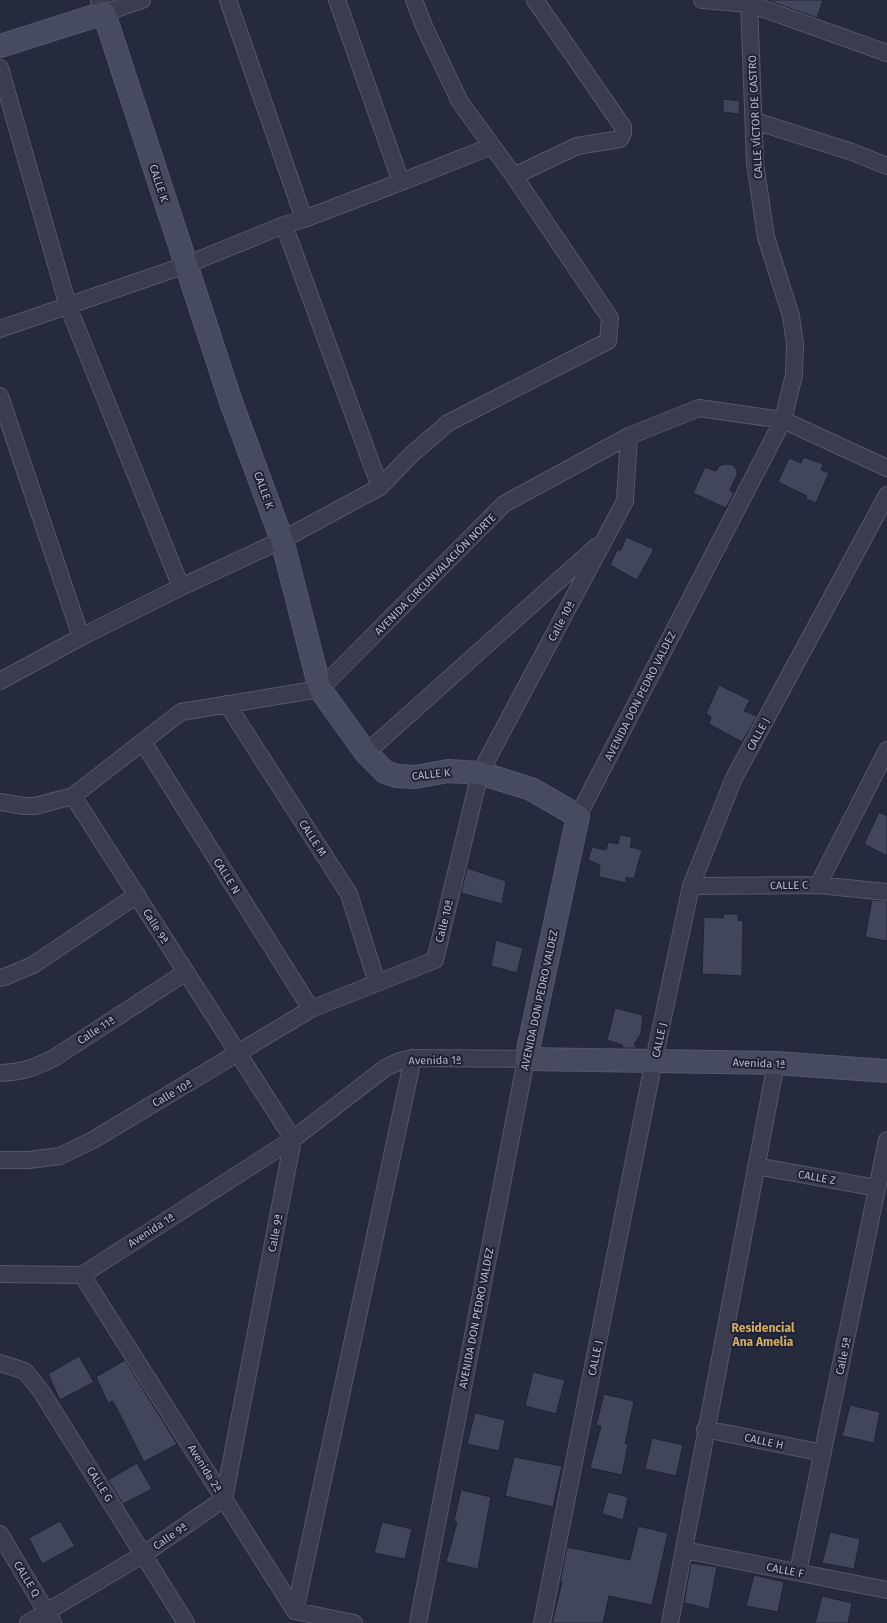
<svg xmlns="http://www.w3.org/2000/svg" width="887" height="1623" font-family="'Fira Sans',sans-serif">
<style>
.building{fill:#41465d;stroke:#202434}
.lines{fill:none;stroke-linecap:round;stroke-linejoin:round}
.street-casing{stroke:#545868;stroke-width:18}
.secondary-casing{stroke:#545868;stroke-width:24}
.street{stroke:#393d4d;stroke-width:16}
.secondary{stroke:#474b60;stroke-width:22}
.labels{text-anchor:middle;stroke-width:4;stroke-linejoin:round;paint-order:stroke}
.street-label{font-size:11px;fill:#b5b8c8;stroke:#1e2232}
.neighbourhood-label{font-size:12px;font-weight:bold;fill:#d1ac67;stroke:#1e2232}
</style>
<rect width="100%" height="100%" fill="#252a3d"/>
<path class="building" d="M767,0H823L817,18Z
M723,99L740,101L739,114L723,112Z
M804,457L823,464L821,470L829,473L816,503L806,499L807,496L778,482L789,458L801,463Z
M725,464L733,465L737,470V475L730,490L734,493L726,508L693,493L705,467L716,471L719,466Z
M626,537L654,549L637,580L610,565L617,550H621Z
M719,685L750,700L744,711L757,716L742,742L709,724L711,717L706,713Z
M879,812L887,816V856L864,844Z
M620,835L632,837L630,847L642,850L634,879L626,877V883L599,877L600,865L588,860L592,847L606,850L608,842L618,844Z
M467,868L506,881L502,904L461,893Z
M872,900L887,901V941L865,937Z
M724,914H738V920L743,921L742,976L702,974L704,917L723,918Z
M496,940L523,948L517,973L491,966Z
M615,1008L643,1015L641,1034L634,1044L637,1048H623L622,1045L607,1040Z
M79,1356L94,1382L60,1400L48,1374Z
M125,1360L177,1444L144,1462L113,1401L108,1403L96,1377Z
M533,1372L565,1380L556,1414L525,1406Z
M604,1394L634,1401L625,1444H628L622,1475L590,1468L601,1426L596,1425Z
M850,1405L880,1412L874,1443L842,1436Z
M475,1413L505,1420L499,1451L467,1444Z
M652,1438L683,1445L676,1476L645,1469Z
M514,1457L562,1466L553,1507L505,1496Z
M137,1463L152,1489L123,1504L108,1480Z
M461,1490L491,1497L478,1569L446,1562L457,1522L454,1521Z
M608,1492L628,1497L623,1520L602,1514Z
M60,1521L75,1546L42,1564L29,1538Z
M382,1522L412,1529L405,1559L374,1553Z
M638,1526L668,1533L652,1605L609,1596L603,1623H552L562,1582H560L567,1547L630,1560Z
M830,1532L860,1539L854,1569L822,1563Z
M691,1563L717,1567L709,1609L684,1603Z
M754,1575L784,1582L778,1612L746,1606Z
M822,1596L852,1603L848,1623H815Z"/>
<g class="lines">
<defs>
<path id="street" d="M99,0L104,13L142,0
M228,0L304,219
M337,0L401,182
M702,0L750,4L887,53
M0,68L68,306L181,587L282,540L380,487L411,455L448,423L608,341L610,318L514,176L460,102L424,26L414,0
M755,121L852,152L887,166
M514,176L577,146L620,139L623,133V127L535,0
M284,225L380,487
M0,329L186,265L284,225L304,219L401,182L492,146
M0,396L81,637
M0,681L81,637L181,587
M227,704L349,894L377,983
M143,742L311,1009
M366,753L596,547
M0,802L24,806H35L73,796L181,712L320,689L504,504L629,436L699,408L783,420L887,468
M578,816L783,420L794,375L795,344L791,316L766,237L755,163L749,0
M818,885L887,750
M691,886L818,885L887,892
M0,978L7,976L33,965L137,895
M0,1073C22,1072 34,1068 54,1058L186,972
M0,1160H29L60,1156L93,1140L311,1009L435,960L480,773L625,501L629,436
M756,1166L877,1188
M0,1274L82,1275L293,1139L385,1068L400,1061L413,1058L526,1059L418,1623
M82,1275L295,1611L354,1623
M0,1363L25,1371L41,1391L186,1623
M705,1429L823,1453
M0,1534L53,1623
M684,1550L887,1590
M798,1572L887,1140
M295,1611L413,1058
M28,1623L144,1554L224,1499L293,1139L73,796
M542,1623L654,1060L691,886L734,778L887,495
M670,1623L776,1063"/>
<path id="secondary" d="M0,46L104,13L231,402L282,540L320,689L366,753L385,772L397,776L415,777L448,771L480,773L531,789L578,816L526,1059L776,1063L887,1071"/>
</defs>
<use href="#street" class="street-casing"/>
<use href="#secondary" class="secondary-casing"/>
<use href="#street" class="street"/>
<use href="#secondary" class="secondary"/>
</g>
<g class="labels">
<g class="street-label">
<text transform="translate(755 117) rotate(-93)" y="4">CALLE VÍCTOR DE CASTRO</text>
<text transform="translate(159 183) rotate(72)" y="4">CALLE K</text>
<text transform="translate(264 490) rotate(70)" y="4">CALLE K</text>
<text transform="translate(435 574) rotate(-45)" y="4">AVENIDA CIRCUNVALACIÓN NORTE</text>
<text transform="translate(561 621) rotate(-62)" y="4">Calle 10ª</text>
<text transform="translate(640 696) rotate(-63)" y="4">AVENIDA DON PEDRO VALDEZ</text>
<text transform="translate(758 734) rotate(-62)" y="4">CALLE J</text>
<text transform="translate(431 774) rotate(-6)" y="4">CALLE K</text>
<text transform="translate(313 838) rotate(57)" y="4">CALLE M</text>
<text transform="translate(227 876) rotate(58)" y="4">CALLE N</text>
<text transform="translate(789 885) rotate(-1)" y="4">CALLE C</text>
<text transform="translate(444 921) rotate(-76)" y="4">Calle 10ª</text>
<text transform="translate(156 926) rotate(58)" y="4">Calle 9ª</text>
<text transform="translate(539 1000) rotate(-78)" y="4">AVENIDA DON PEDRO VALDEZ</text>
<text transform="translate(96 1030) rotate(-33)" y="4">Calle 11ª</text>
<text transform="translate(659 1040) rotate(-78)" y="4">CALLE J</text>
<text transform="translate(435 1060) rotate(-1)" y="4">Avenida 1ª</text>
<text transform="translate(759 1063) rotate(2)" y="4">Avenida 1ª</text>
<text transform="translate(172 1093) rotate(-30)" y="4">Calle 10ª</text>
<text transform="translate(817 1177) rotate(10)" y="4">CALLE Z</text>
<text transform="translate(151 1230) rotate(-33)" y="4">Avenida 1ª</text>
<text transform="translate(275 1233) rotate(-79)" y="4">Calle 9ª</text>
<text transform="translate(476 1318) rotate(-79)" y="4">AVENIDA DON PEDRO VALDEZ</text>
<text transform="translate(843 1356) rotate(-78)" y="4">Calle 5ª</text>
<text transform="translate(595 1358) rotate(-79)" y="4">CALLE J</text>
<text transform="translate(764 1441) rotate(12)" y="4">CALLE H</text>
<text transform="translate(205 1468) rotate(58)" y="4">Avenida 2ª</text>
<text transform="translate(100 1484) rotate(58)" y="4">CALLE G</text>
<text transform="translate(170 1536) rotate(-35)" y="4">Calle 9ª</text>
<text transform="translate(785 1570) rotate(11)" y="4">CALLE F</text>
<text transform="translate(27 1579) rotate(59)" y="4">CALLE Q</text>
</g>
<g class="neighbourhood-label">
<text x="763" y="1332">Residencial<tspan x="763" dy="14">Ana Amelia</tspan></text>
</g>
</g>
</svg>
